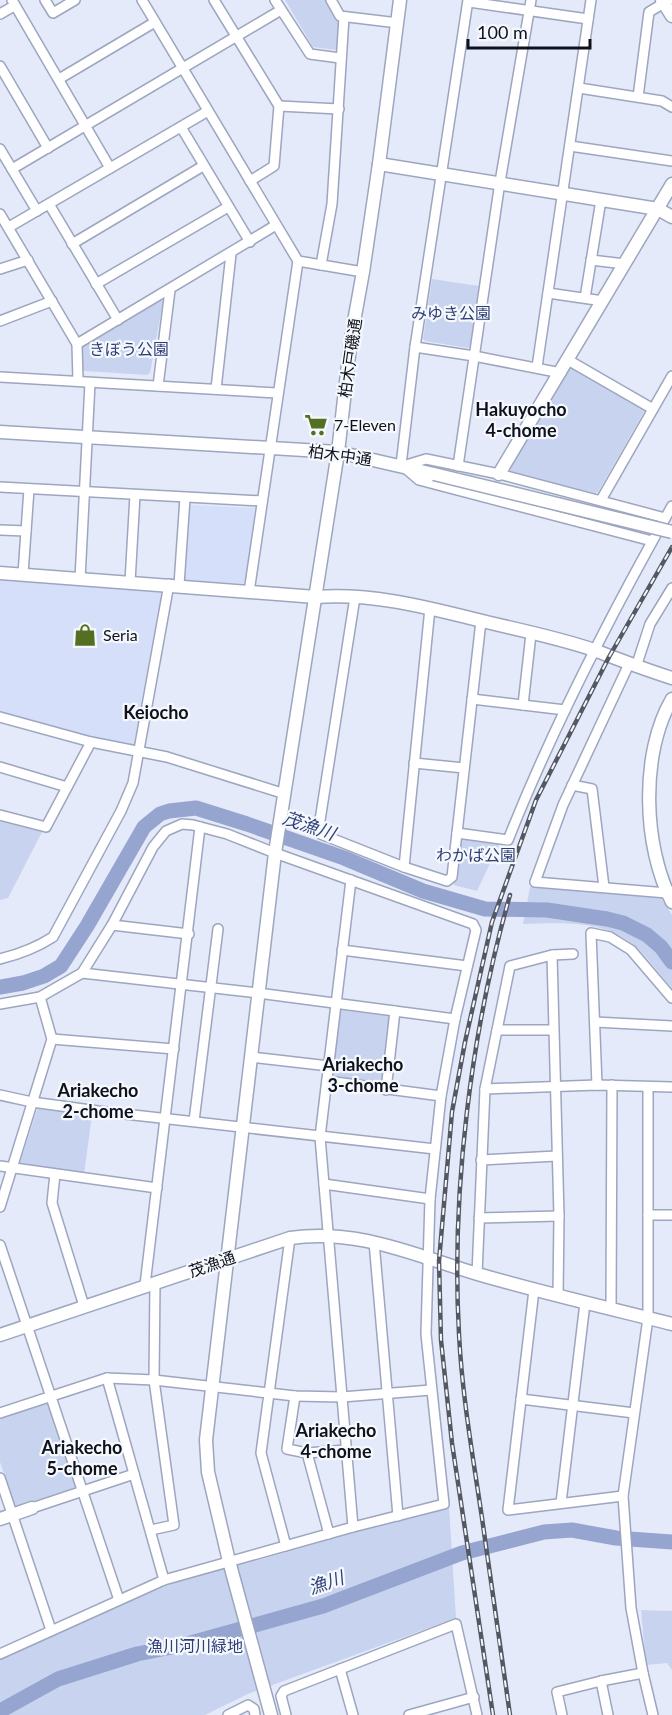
<svg xmlns="http://www.w3.org/2000/svg" width="672" height="1715" viewBox="0 0 672 1715" font-family="Lato,'Noto Sans JP',sans-serif">
	<rect width="100%" height="100%" fill="#e4eafa"/>
	<g fill="#d5dffa">
		<path d="M189,505L255,508L247,584L185,580Z"/>
		<path d="M0,575L162,589L133,749L0,711Z"/>
	</g>
	<g fill="#c8d3ef">
		<path d="M285,0H325L340,26L337,50L313,47Z"/>
		<path d="M432,279L479,286L471,346L468,348L425,341L423,339Z"/>
		<path d="M161,300L163,302L150,373L147,375L85,371L83,370V347Z"/>
		<path d="M569,366L645,410L598,492L595,493L510,472V470Z"/>
		<path d="M0,820L42,832L8,898L0,900Z"/>
		<path d="M461,835L500,842L477,891L454,885Z"/>
		<path d="M530,887L660,896L672,915V988C660,975 648,958 635,946C604,919 561,923 523,924Z"/>
		<path d="M340,1010L391,1016L382,1085L332,1078Z"/>
		<path d="M38,1107L92,1115L84,1174L25,1167L20,1163Z"/>
		<path d="M47,1401L76,1487L15,1507L0,1462V1418Z"/>
		<path d="M449,1505L456,1618L248,1694L205,1715H0V1659L65,1627L196,1574L245,1564Z"/>
		<path d="M641,1610L672,1611V1670L667,1663L646,1665Z"/>
	</g>
	<g fill="none" stroke-linecap="round" stroke-linejoin="round">
		<g stroke="#95a5cf" stroke-width="15">
			<path d="M0,987L23,983L44,976L61,966L87,926L144,827L160,814L169,811L196,808L247,824L344,858L423,891L485,909L547,910L607,919L623,923L647,935L661,947L672,962"/>
			<path d="M0,1711L58,1679L137,1654L187,1644L323,1606L462,1553L544,1532L572,1530L616,1538L672,1542"/>
		</g>
		<g stroke="#9da6bf" stroke-width="12">
			<g id="street">
				<path d="M12,0L110,168"/>
				<path d="M45,0L53,13L75,0"/>
				<path d="M142,0L298,261L363,272"/>
				<path d="M214,0L279,106L274,166L250,181"/>
				<path d="M275,0L310,54L340,58"/>
				<path d="M331,0L340,16L398,23"/>
				<path d="M469,2L588,19"/>
				<path d="M0,14L14,6"/>
				<path d="M0,66L48,148"/>
				<path d="M59,79L155,22"/>
				<path d="M579,88L662,101L672,107"/>
				<path d="M638,97L649,12L669,0"/>
				<path d="M279,106L339,109"/>
				<path d="M181,127L250,242"/>
				<path d="M570,146L672,161"/>
				<path d="M0,149L37,211"/>
				<path d="M12,169L281,10"/>
				<path d="M49,204L118,320"/>
				<path d="M0,214L77,344L276,225"/>
				<path d="M9,227L208,111"/>
				<path d="M72,244L203,166"/>
				<path d="M591,260L625,264"/>
				<path d="M321,265L332,204L344,17"/>
				<path d="M0,269L28,260"/>
				<path d="M96,284L228,207"/>
				<path d="M548,293L603,301"/>
				<path d="M585,298L601,200"/>
				<path d="M0,321L52,301"/>
				<path d="M77,344L78,381"/>
				<path d="M415,347L474,356L561,373"/>
				<path d="M568,360L653,409"/>
				<path d="M537,367L591,0"/>
				<path d="M0,377L277,393"/>
				<path d="M158,386L170,290"/>
				<path d="M216,389L231,254"/>
				<path d="M401,465L415,347L468,0"/>
				<path d="M403,466L426,459L499,474L665,518"/>
				<path d="M458,466L500,182L531,0"/>
				<path d="M405,468L419,480L652,541"/>
				<path d="M0,487L262,501"/>
				<path d="M601,500L672,376"/>
				<path d="M0,530L26,531"/>
				<path d="M23,574L29,489"/>
				<path d="M80,579L90,383"/>
				<path d="M130,582L135,495"/>
				<path d="M179,585L185,498"/>
				<path d="M249,592L298,261"/>
				<path d="M355,597L318,833L404,867L447,881L452,877L481,621"/>
				<path d="M629,664L563,805L535,882L667,893L672,891"/>
				<path d="M636,667L650,624L672,588"/>
				<path d="M472,699L565,710"/>
				<path d="M523,705L531,634"/>
				<path d="M0,717L91,742L167,757L285,794"/>
				<path d="M414,763L464,768"/>
				<path d="M0,767L67,787"/>
				<path d="M572,785L592,789L604,887"/>
				<path d="M0,815L46,827L91,742"/>
				<path d="M457,833L508,840C554,724 611,614 672,506"/>
				<path d="M404,867L430,608"/>
				<path d="M351,880L320,1137L353,1527"/>
				<path d="M112,925L189,934"/>
				<path d="M342,950L467,966"/>
				<path d="M552,955L573,954"/>
				<path d="M0,959C20,954 36,948 53,937L121,811L133,783L169,584"/>
				<path d="M82,973L258,993L455,1019"/>
				<path d="M0,1004L40,997L82,973L112,925L153,847L166,831L182,824L193,825L227,834L275,853L473,924L476,930L455,1019L441,1096L430,1199L426,1334L444,1504L353,1527L164,1580L0,1654"/>
				<path d="M595,1022L672,1026"/>
				<path d="M497,1030H553"/>
				<path d="M52,1039L174,1049"/>
				<path d="M251,1057L329,1066"/>
				<path d="M327,1081L441,1096"/>
				<path d="M597,1085L591,933L610,937L631,950L672,998"/>
				<path d="M648,1087V1318L623,1496L631,1608L643,1673L653,1715"/>
				<path d="M485,1089L597,1085L672,1087"/>
				<path d="M386,1090L395,1011"/>
				<path d="M0,1095L32,1102L98,1111L435,1149"/>
				<path d="M194,1121L218,929"/>
				<path d="M481,1160L557,1156"/>
				<path d="M0,1166L157,1188"/>
				<path d="M55,1174L52,1203L84,1306"/>
				<path d="M324,1184L430,1199"/>
				<path d="M0,1207L52,1039L40,997"/>
				<path d="M648,1215H672"/>
				<path d="M479,1218L559,1216"/>
				<path d="M374,1242L398,1516"/>
				<path d="M0,1245L119,1600"/>
				<path d="M477,1274L485,1089L510,966L552,955L559,1216L558,1296"/>
				<path d="M145,1285L200,827"/>
				<path d="M534,1290L508,1510L623,1496"/>
				<path d="M611,1309L612,1085"/>
				<path d="M107,1378L164,1580"/>
				<path d="M295,1396L287,1449L307,1453L346,1450"/>
				<path d="M521,1399L634,1413"/>
				<path d="M0,1413L107,1378L154,1380L295,1396L342,1397L431,1390"/>
				<path d="M307,1453L329,1534"/>
				<path d="M0,1478L51,1630"/>
				<path d="M561,1503L585,1303"/>
				<path d="M32,1508L134,1474"/>
				<path d="M151,1530L174,1525L154,1380L155,1282"/>
				<path d="M286,1546L261,1453L290,1238"/>
				<path d="M340,1669L353,1715"/>
				<path d="M228,1715L248,1705L254,1709L255,1715"/>
				<path d="M286,1715L281,1696L284,1691L456,1624L477,1715"/>
				<path d="M409,1715L474,1697"/>
				<path d="M562,1715L557,1692L601,1681"/>
				<path d="M608,1715L601,1681L643,1673"/>
			</g>
		</g>
		<g stroke="#9da6bf" stroke-width="15">
			<g id="secondary">
				<path d="M662,0L672,16"/>
				<path d="M379,164L658,209L672,217"/>
				<path d="M0,432L338,452L434,474"/>
				<path d="M499,474L672,184"/>
				<path d="M0,573L316,597C370,593 422,606 474,619C514,629 556,637 594,650C620,660 646,670 672,678"/>
				<path d="M672,699C640,753 643,847 672,902"/>
				<path d="M0,1335L290,1238C359,1228 416,1256 481,1275C544,1293 608,1308 672,1324"/>
				<path d="M0,1519L32,1508"/>
				<path d="M271,1715L229,1561L208,1472L206,1440L275,853L338,452L351,338L363,272L379,164L400,0"/>
			</g>
		</g>
		<use href="#street" stroke="#fff" stroke-width="9"/>
		<use href="#secondary" stroke="#fff" stroke-width="12"/>
		<g stroke="#545863" stroke-width="4.5">
			<g id="rail">
				<path d="M493,1715L452,1443L441,1340L439,1261L452,1112L465,1042L492,922L536,800L609,657L672,547"/>
				<path d="M510,1715C500,1649 491,1583 482,1518C473,1457 462,1395 459,1334C451,1192 471,1031 510,895"/>
			</g>
		</g>
		<use href="#rail" stroke="#f5f8fd" stroke-width="2" stroke-dasharray="7" stroke-linecap="butt"/>
		<g stroke="#9da6bf" stroke-width="15" stroke-linecap="butt">
			<path id="secondary-bridge" d="M434,474L672,532"/>
		</g>
		<use href="#secondary-bridge" stroke="#fff" stroke-width="12"/>
	</g>
	<defs>
		<g id="supermarket-bare" transform="scale(1.8)"><path d="M-6-5.5h2.5l.6 2H6L4.5 2H-2.5L-4.4-4H-6ZM-1.5 3.2a1.3 1.3 0 1 0 .1 0ZM3 3.2a1.3 1.3 0 1 0 .1 0Z" fill="#556f22" stroke="#f5f8fd" stroke-width="2.5" paint-order="stroke"/></g>
		<g id="shop-bare" transform="scale(1.8)"><path d="M-5-2.5h2.3a2.7 3.5 0 0 1 5.4 0H5L5.5 6h-11ZM-1.5-2.5h3a1.5 2.3 0 0 0-3 0Z" fill="#556f22" stroke="#f5f8fd" stroke-width="2.5" paint-order="stroke"/></g>
	</defs>
	<g fill-rule="evenodd">
		<use href="#supermarket-bare" x="316" y="425"/>
		<use href="#shop-bare" x="85" y="635"/>
	</g>
	<g text-anchor="middle" stroke-width="4.5" stroke-linejoin="round" paint-order="stroke">
		<g font-size="16" fill="#2d3e74" stroke="#f5f8fd">
			<text x="451" y="319">みゆき公園</text>
			<text x="129" y="355">きぼう公園</text>
			<text x="476" y="861">わかば公園</text>
			<text x="195" y="1652">漁川河川緑地</text>
		</g>
		<g font-size="16" fill="#0f121b" stroke="#f5f8fd">
			<text transform="translate(350 358) rotate(-82)" y="6">柏木戸磯通</text>
			<text transform="translate(340 455) rotate(8)" y="6">柏木中通</text>
			<text transform="translate(212 1264) rotate(-19)" y="6">茂漁通</text>
		</g>
		<g font-size="16" fill="#0f121b" stroke="#f5f8fd" text-anchor="start">
			<text x="334" y="431">7-Eleven</text>
			<text x="103" y="641">Seria</text>
		</g>
		<g font-size="18" font-weight="bold" fill="#0f121b" stroke="#f5f8fd">
			<text x="521" y="416">Hakuyocho<tspan x="521" dy="21">4-chome</tspan></text>
			<text x="156" y="719">Keiocho</text>
			<text x="363" y="1071">Ariakecho<tspan x="363" dy="21">3-chome</tspan></text>
			<text x="98" y="1097">Ariakecho<tspan x="98" dy="21">2-chome</tspan></text>
			<text x="336" y="1437">Ariakecho<tspan x="336" dy="21">4-chome</tspan></text>
			<text x="82" y="1454">Ariakecho<tspan x="82" dy="21">5-chome</tspan></text>
		</g>
		<g font-size="18" font-style="italic" fill="#33447b" stroke="#f5f8fd">
			<text transform="translate(309 826) rotate(19)" y="6">茂漁川</text>
			<text transform="translate(326 1583) rotate(-19)" y="6">漁川</text>
		</g>
	</g>
	<path d="M468 39v9h122v-9" fill="none" stroke="#0f121b" stroke-width="3"/>
	<text x="477" y="39" font-size="18" fill="#0f121b" stroke="#f5f8fd" stroke-width="4.5" paint-order="stroke">100 m</text>
</svg>
